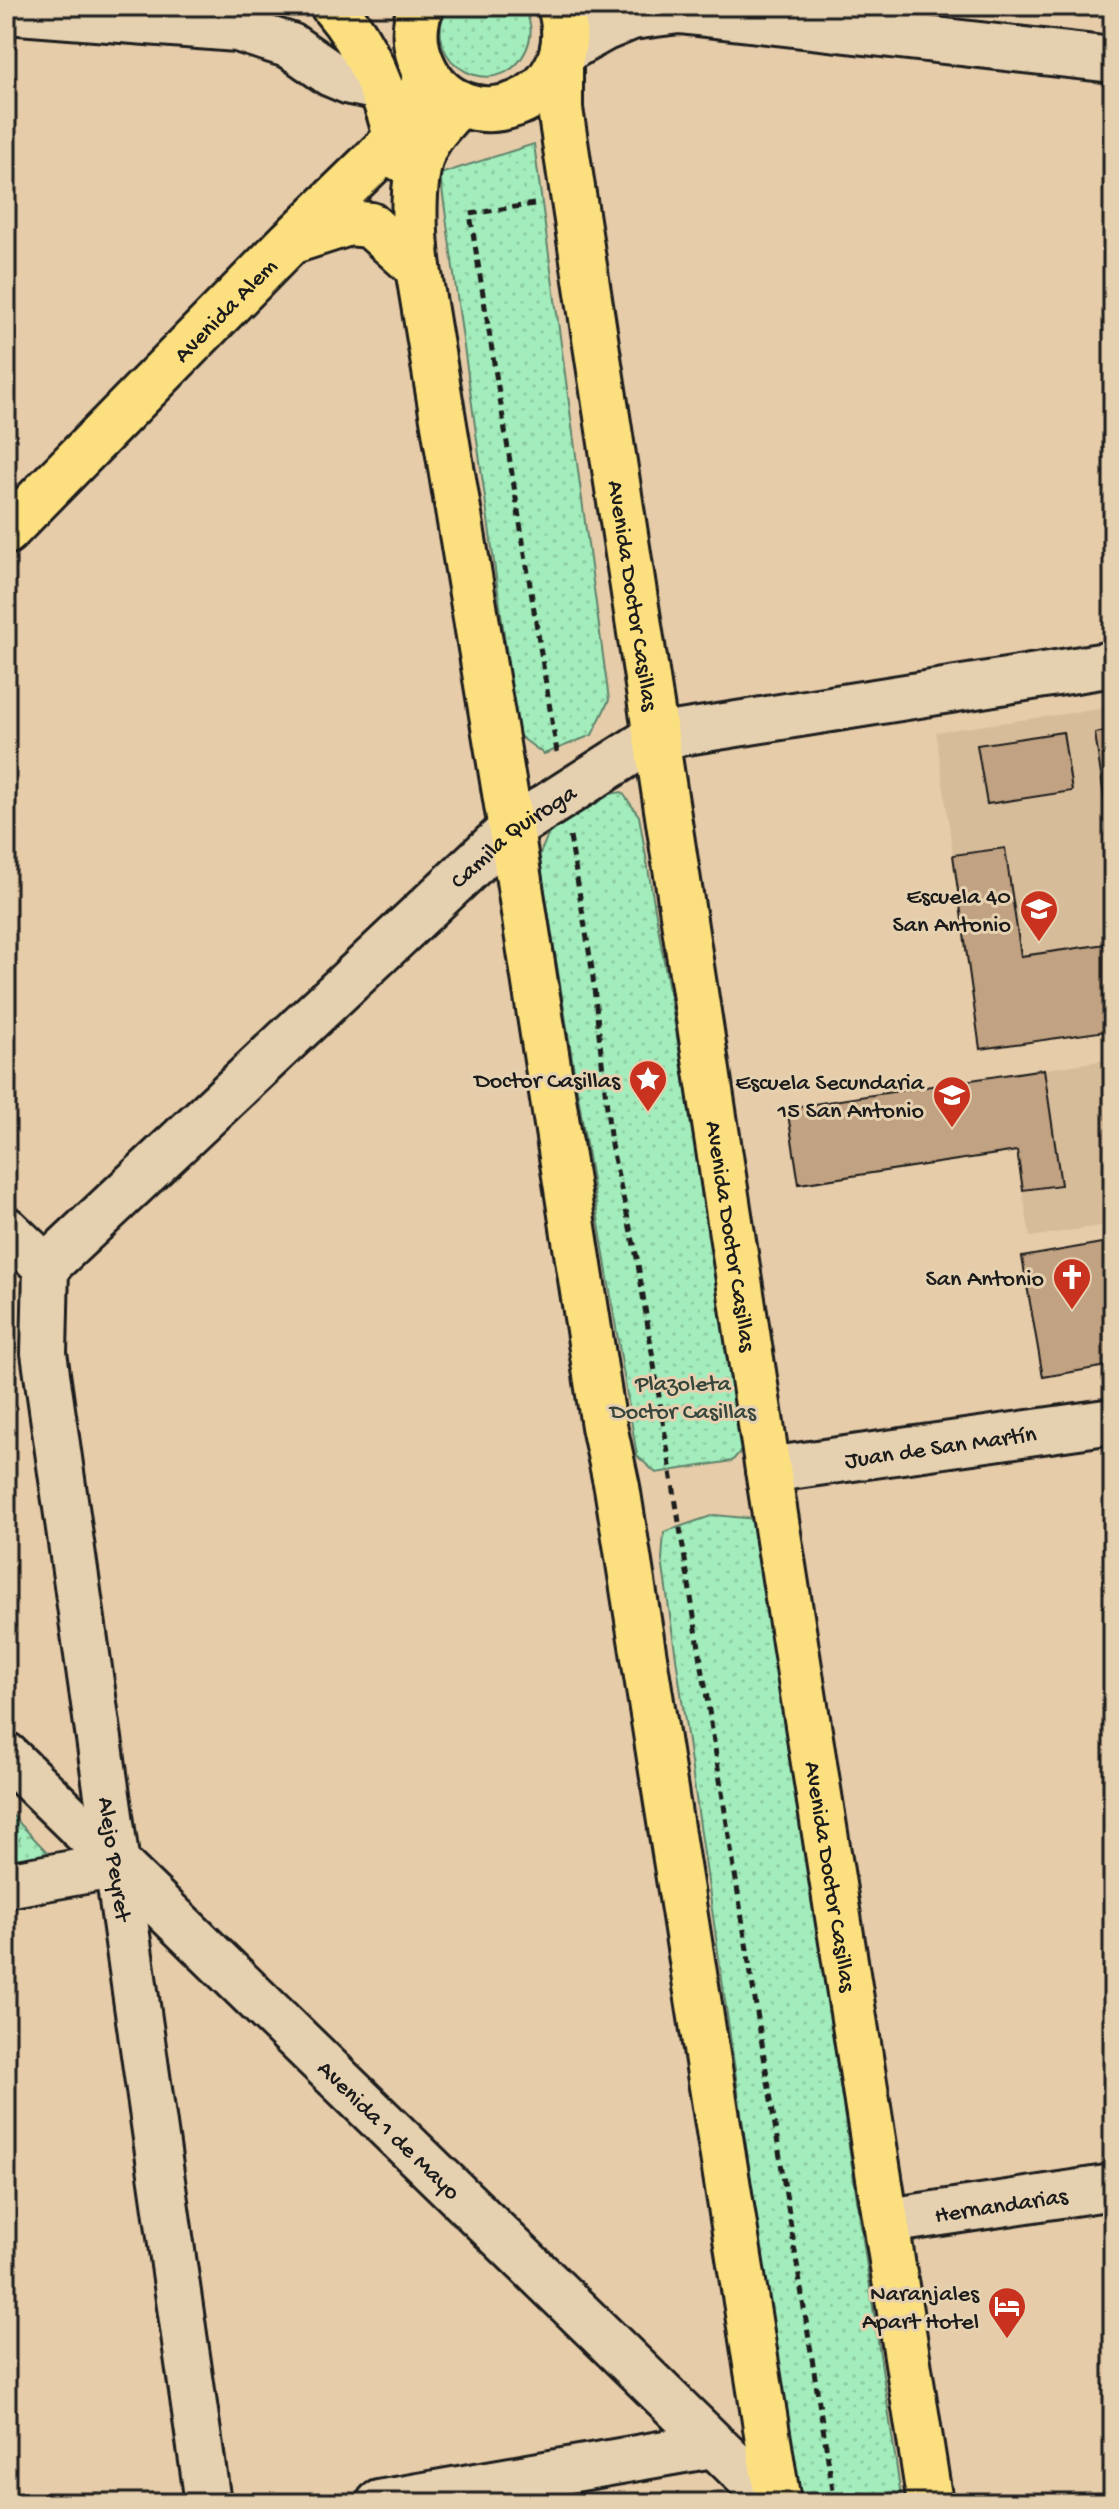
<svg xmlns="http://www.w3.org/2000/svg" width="1119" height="2509" viewBox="0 0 1119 2509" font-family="'Gochi Hand',sans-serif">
	<defs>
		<pattern id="park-dots" width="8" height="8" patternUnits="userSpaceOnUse" patternTransform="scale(2)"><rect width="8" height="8" fill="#a3edbc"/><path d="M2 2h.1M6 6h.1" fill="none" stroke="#8ccba1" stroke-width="1.8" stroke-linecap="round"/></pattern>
	</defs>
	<rect width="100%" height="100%" fill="#e6cca9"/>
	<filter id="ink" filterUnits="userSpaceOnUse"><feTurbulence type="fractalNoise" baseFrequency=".0125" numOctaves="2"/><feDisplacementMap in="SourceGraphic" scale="16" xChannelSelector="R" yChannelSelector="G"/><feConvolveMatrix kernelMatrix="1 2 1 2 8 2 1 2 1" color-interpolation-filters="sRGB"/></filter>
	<g filter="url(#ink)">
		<g fill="#d7bc9a">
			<path d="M1113,707V1030L980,1049L936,732Z"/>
			<path d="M1113,1059V1224L1030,1237L1016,1151L799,1184L787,1108Z"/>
		</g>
		<g fill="url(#park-dots)" stroke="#60846c" stroke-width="2">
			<path d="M448,6H522C531,19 533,34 527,48C501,108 415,64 448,6Z"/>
			<path d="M534,144L609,700L592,735L544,754L518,735L440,174Z"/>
			<path d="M622,792L639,816L747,1444L732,1461L656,1473L637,1456L539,856L551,828L590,797Z"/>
			<path d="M714,1515L756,1519L902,2503H800L752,2189L662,1560L664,1532Z"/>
			<path d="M6,1809L51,1856L6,1864Z"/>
		</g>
		<g fill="#c1a282" stroke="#1c1c1c" stroke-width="2">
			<path d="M1113,730V861L1095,733Z"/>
			<path d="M1063,732L1072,791L987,804L977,745Z"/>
			<path d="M1005,848L1021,956L1113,943V1030L980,1049L953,855Z"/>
			<path d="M1044,1069L1061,1185L1023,1190L1017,1151L799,1184L787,1108Z"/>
			<path d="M1113,1241V1365L1043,1377L1022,1257Z"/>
		</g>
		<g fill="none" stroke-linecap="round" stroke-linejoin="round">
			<g stroke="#1c1c1c" stroke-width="50">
				<g id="minor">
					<path d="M6,11L237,29L291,46L331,74L350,82L380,88"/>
					<path id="s1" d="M6,1229L46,1267L44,1353L208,2503"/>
					<path id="s2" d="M46,1267L511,829L655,737L1113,664"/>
					<path id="s3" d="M768,1470L1113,1421"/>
					<path d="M6,1885L118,1865"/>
					<path id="s4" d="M888,2221L1113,2187"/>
					<path d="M379,2503L712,2445"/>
				</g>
			</g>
			<g stroke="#1c1c1c" stroke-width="50">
				<path id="tertiary" d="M564,51L603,29L632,17L679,11L1113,60"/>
			</g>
			<g stroke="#1c1c1c" stroke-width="50">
				<g id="secondary">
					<path id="s5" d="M6,1755L774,2503"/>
				</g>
			</g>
			<g stroke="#1c1c1c" stroke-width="50">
				<g id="primary">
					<path d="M333,6C370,49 390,104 401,159"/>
					<path d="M421,6C413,26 414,47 423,66C459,147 589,106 560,6"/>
					<path id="s6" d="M560,63V109L768,1470L930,2503"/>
					<path d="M459,103C449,116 435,128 427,143C410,173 414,234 418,268L511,829L604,1426L617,1487L778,2503"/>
					<path d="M296,240L349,223L370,225L418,268"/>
					<path id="s7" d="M6,532L290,242L397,138L411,117L427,75"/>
				</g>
			</g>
			<g stroke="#1c1c1c" stroke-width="5" stroke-dasharray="8 6" stroke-linecap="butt">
				<path d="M534,204L470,214L557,752"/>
				<path d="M570,837L592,969L611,1145L637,1258L835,2503"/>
				<path d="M6,1835L20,1839"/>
			</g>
			<use href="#minor" stroke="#e5d0af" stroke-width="44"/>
			<use href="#tertiary" stroke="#e5d0af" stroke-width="44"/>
			<use href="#secondary" stroke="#e5d0af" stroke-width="44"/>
			<use href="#primary" stroke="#fce080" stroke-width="44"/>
		</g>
	</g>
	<defs>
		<g id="school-pin" transform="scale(2)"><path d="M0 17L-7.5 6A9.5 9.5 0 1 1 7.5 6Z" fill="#c8321e" stroke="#e5d0af"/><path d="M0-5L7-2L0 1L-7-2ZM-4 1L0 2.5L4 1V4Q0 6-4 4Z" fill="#fff"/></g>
		<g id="sight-pin" transform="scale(2)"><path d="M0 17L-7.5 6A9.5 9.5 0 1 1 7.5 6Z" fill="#c8321e" stroke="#e5d0af"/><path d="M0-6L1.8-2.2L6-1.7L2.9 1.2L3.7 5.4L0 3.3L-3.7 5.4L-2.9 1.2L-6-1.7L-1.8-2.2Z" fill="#fff"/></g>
		<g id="church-pin" transform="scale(2)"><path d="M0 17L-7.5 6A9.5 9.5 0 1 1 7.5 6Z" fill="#c8321e" stroke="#e5d0af"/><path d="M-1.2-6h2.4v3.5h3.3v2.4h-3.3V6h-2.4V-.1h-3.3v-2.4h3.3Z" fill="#fff"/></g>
		<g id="hotel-pin" transform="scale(2)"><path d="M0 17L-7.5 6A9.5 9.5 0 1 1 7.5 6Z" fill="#c8321e" stroke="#e5d0af"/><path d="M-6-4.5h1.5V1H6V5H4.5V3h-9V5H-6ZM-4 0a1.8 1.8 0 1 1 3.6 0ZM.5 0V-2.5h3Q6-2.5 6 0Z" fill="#fff"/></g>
	</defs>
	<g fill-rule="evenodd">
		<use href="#school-pin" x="1039" y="909"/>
		<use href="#sight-pin" x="648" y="1079"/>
		<use href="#school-pin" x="952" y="1095"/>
		<use href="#church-pin" x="1072" y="1277"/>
		<use href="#hotel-pin" x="1007" y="2306"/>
	</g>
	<g text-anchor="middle" stroke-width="6" stroke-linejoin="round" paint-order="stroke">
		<g font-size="24" fill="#1c1c1c" stroke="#e5d0af">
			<text dy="8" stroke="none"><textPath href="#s7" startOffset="312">Avenida Alem</textPath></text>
			<text dy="8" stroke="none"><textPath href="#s6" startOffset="538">Avenida Doctor Casillas</textPath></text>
			<text dy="8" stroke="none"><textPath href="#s2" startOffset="636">Camila Quiroga</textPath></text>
			<text dy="8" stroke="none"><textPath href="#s6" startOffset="1186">Avenida Doctor Casillas</textPath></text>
			<text dy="8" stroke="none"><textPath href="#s3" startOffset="174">Juan de San Martín</textPath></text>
			<text dy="8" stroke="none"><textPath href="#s1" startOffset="652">Alejo Peyret</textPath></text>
			<text dy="8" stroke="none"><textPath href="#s6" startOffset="1834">Avenida Doctor Casillas</textPath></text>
			<text dy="8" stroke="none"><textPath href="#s5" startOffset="536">Avenida 1 de Mayo</textPath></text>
			<text dy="8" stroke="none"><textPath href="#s4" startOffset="114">Hernandarias</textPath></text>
		</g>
		<g font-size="24" fill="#1c1c1c" stroke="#e5d0af" text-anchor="end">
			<text x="1011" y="903">Escuela 40<tspan x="1011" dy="28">San Antonio</tspan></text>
			<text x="620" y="1087">Doctor Casillas</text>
			<text x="924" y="1089">Escuela Secundaria<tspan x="924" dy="28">15 San Antonio</tspan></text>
			<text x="1044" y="1285">San Antonio</text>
			<text x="979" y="2300">Naranjales<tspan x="979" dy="28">Apart Hotel</tspan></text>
		</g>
		<g font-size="24" fill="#37463c" stroke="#e5d0af">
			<text x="683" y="1390">Plazoleta<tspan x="683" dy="28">Doctor Casillas</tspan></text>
		</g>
	</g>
	<rect width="1119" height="2509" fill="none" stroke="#e5d0af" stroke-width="32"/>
	<rect x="16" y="16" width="1087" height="2477" fill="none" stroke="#1c1c1c" stroke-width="3" filter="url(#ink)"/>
</svg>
